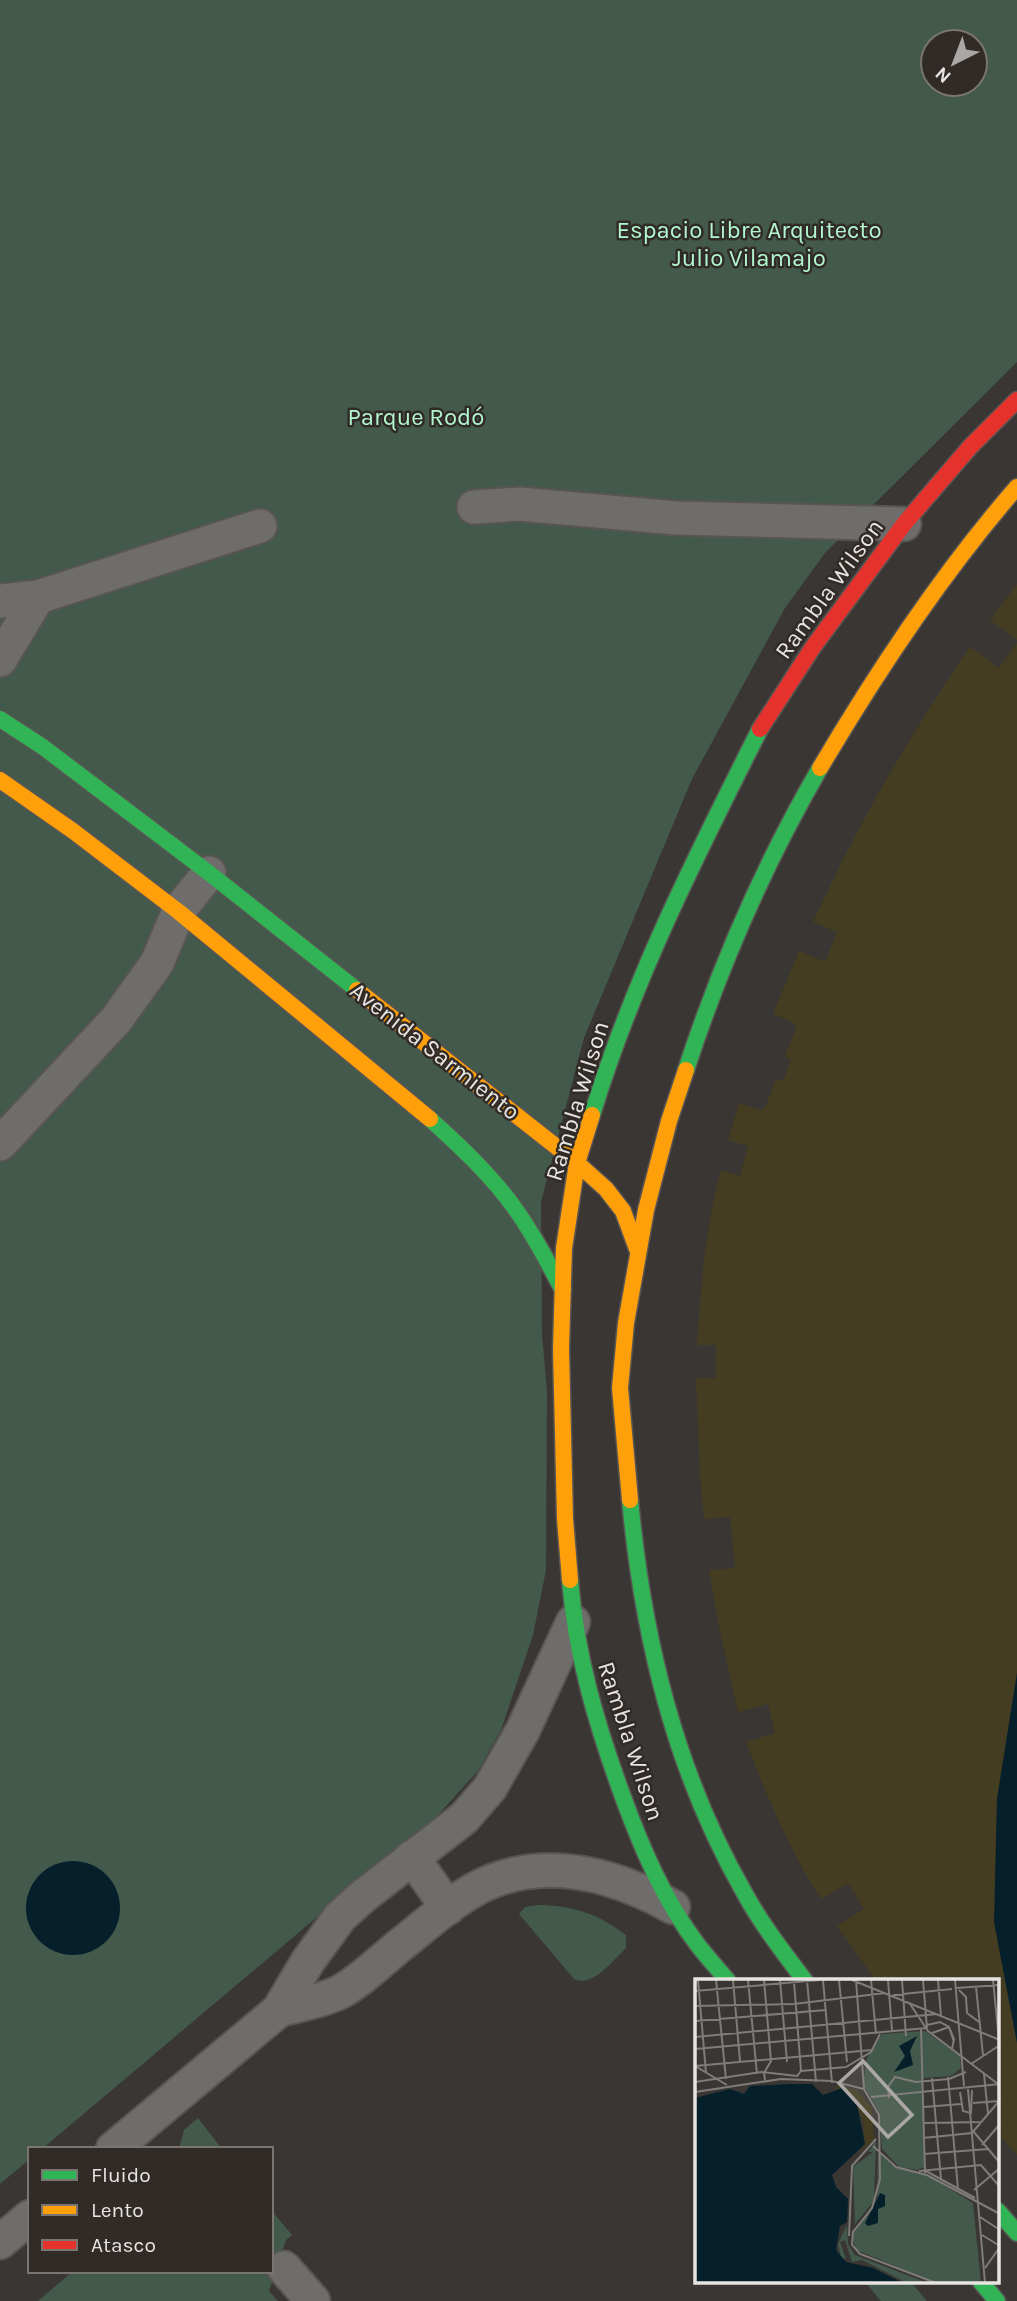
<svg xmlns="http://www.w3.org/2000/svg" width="1017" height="2301" viewBox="0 0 1017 2301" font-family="Karla,sans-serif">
	<rect width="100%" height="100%" fill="#393633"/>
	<g fill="#43594c" fill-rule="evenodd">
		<path d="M0,0H1017V362L825,553L785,608L692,779L584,1038L541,1202L542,1334L547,1392L546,1570L533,1635L501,1730L478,1771L438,1815L42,2149H30V2159L0,2184ZM933,42H975V84H933Z"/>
		<path d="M538,1905C572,1905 599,1914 626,1935V1948C613,1960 593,1988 574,1979L519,1914L525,1907Z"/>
		<path d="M198,2118L222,2149H179L184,2130Z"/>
		<path d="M271,2210L292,2235L286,2240L269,2291L278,2301H38L73,2271H271Z"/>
		<path d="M865,2282H911L927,2301H881Z"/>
	</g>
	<g fill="#453d21">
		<path d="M1017,584V640L990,620Z"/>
		<path d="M1017,643V1673L997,1799L1007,1987L1017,2043V2155L998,2134V1981H876L837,1926L864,1909L848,1883L821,1899C789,1850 767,1796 746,1742L775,1733L768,1704L738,1712L718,1622L709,1570L735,1568L730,1517L704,1519L700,1476L696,1378H716V1345H697C701,1285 705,1228 721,1170L740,1176L748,1146L728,1140L739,1103L760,1110L765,1108L776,1079L783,1081L791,1060L785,1056L796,1028L793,1022L773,1014L799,951L825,962L837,932L813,922C858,824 909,736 970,647L999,668Z"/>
	</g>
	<g fill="#05202b">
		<path d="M1017,1673V2043L994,1922L997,1799Z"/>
		<circle cx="73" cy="1908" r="47"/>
	</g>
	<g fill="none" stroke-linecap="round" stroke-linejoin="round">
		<g stroke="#585553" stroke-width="37">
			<g id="street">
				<path d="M474,507L519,504L676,518L904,524"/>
				<path d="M0,601L38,597L260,526"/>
				<path d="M0,660L38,597"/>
				<path d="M0,1144L116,1020L157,963L179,910L209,873"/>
				<path d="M412,1857L448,1908"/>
				<path d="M279,2010C298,2005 322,2001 340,1992C358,1983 382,1960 399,1946C426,1925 458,1895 490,1882C551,1857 617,1876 673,1907"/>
				<path d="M113,2149L279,2010L308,1961L340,1917L362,1897L464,1818L490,1788L523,1730L573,1622"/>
				<path d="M0,2242L30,2217"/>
				<path d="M284,2268L313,2301"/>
			</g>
		</g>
		<g stroke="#585553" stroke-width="19">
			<g id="fast">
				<path d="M0,719L43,747L209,873L357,990"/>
				<path d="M686,1070C720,966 765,863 820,768"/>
				<path d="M592,1115C633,980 697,854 760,729"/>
				<path d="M430,1119C461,1147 492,1176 516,1210C534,1235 548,1263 563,1290"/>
				<path d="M630,1500C643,1638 675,1772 745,1894C762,1925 784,1953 805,1981"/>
				<path d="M570,1580C576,1656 597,1726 623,1797C642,1849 664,1900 697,1944C707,1957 718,1969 728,1981"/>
				<path d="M998,2211L1017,2233"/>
				<path d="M981,2282L997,2301"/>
			</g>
		</g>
		<g stroke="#585553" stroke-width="19">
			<g id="slow">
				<path d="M820,768C878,670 942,573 1017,487"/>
				<path d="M0,780L73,831L179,912L430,1119"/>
				<path d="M357,990L577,1163L606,1189L623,1211L637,1249"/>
				<path d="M630,1500L620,1388L626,1323L646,1210L669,1121L686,1070"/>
				<path d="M570,1580L565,1519L561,1349L564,1248L577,1163L592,1115"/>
			</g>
		</g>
		<g stroke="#585553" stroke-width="19">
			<path id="jam" d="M760,729L813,647L904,524L970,447L1017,400"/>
		</g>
		<use href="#street" stroke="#6f6d6b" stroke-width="33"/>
		<use href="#fast" stroke="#30b455" stroke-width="16"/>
		<use href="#slow" stroke="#ff9f0a" stroke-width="16"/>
		<use href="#jam" stroke="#e5322d" stroke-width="16"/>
	</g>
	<g text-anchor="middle" stroke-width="5" stroke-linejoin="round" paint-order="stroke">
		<g font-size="24" fill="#b1f6cf" stroke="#312b27">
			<text x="749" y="238">Espacio Libre Arquitecto<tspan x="749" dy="28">Julio Vilamajo</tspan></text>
			<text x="416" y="425">Parque Rodó</text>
		</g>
		<g font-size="24" fill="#e8e4e1" stroke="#312b27">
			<text transform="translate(829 589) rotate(-54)" y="8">Rambla Wilson</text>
			<text transform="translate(435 1051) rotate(38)" y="8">Avenida Sarmiento</text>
			<text transform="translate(577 1101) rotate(-73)" y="8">Rambla Wilson</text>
			<text transform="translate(631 1741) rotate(72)" y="8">Rambla Wilson</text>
		</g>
	</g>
	<g transform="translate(695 1979)">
		<rect width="304" height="304" fill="#393633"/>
		<path d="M230,52L265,77L266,89L256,97L228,99L229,188L222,191L204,188L187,170L184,133L168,105L172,79L187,55ZM181,162L179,222L160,245L158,188L178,173H173ZM183,172L196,186L232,196L278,224L286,304H242L161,271L157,257L182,219ZM152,246L153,265L160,276L233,304H212L167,281L157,283L150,261L145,263L151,280L146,279L143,265Z" fill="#43594c"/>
		<path d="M142,107L161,111L177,129L179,160L163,176L170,165L168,140L153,112L139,111Z" fill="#453d21"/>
		<path d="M222,57L215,72L218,86L199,93L210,77L204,67ZM94,105H117L128,116L147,109L162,126L170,165L137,196L141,208L153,220L152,243L145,247L141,271L151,283L178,289L208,304H0V119L35,110L49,115L55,107ZM185,214L190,216V227L183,230V244L173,247L170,244Z" fill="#05202b"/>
		<path fill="none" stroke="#7f7c79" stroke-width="2" d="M3,1L11,94M21,1L31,100M38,1L45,82M53,1L62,95M69,1L76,82L69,94L70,101M85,1L92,83M112,1L121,103M128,1L137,104M144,1L152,83M157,1L305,61M161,1L169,110M176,1L181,55M193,1L197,51M207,1L211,57M228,1L232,49M243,1L246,37M260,1L269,107M298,1L304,61M99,3L106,92M281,8L288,76M261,9L305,6M264,11L271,18L272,34L284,43M0,12L125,1M198,16L257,10M215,25L233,52L303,105M0,27L99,25L190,14M0,42L131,31M232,46L245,43L254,48L259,60L257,70M226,50L230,194M237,54L254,48L259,63M0,58L242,35M0,70L232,49M276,85L305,66M0,87L177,71M0,87L32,106M289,95L293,135M253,98L263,210M237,99L246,200M0,103L66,93L102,97L106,92L151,88L176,73L185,55M273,110L290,304M0,113L86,100L137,102L169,110L184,136L185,200L177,229L158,253L157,266L165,275L241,304M265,113L268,132L276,134L277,111M176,118L305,105M194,119L193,108L200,98L221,103L254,100L271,93M278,124L304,122M229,128L266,125M229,144L287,143M278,152L305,184M228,159L277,154L305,121M287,166L305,145M178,167L201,188L232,196L305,235M229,175L293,170M224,192L286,186L305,208M231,192L280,219M279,211L305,189M285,238L305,251M287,256L305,267M154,257L157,187L181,160M290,289L305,268"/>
		<path fill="#aba7a4" fill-opacity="0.15" stroke="#aba7a4" stroke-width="3.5" d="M168,82L217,136L193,158L144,104Z"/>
		<rect width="304" height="304" fill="none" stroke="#e8e4e1" stroke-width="3.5"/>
	</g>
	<rect x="28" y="2147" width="245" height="126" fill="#312b27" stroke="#7a7571" stroke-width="2"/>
	<rect x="42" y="2170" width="35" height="10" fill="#30b455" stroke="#7a7571" stroke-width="2"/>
	<text x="91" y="2182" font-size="21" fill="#e8e4e1">Fluido</text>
	<rect x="42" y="2205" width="35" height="10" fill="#ff9f0a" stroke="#7a7571" stroke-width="2"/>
	<text x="91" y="2217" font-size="21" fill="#e8e4e1">Lento</text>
	<rect x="42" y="2240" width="35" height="10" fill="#e5322d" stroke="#7a7571" stroke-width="2"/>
	<text x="91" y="2252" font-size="21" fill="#e8e4e1">Atasco</text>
	<g transform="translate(954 63) rotate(222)"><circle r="33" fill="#312b27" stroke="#7a7571" stroke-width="2"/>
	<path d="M0-5L12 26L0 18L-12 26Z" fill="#aba7a4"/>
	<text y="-10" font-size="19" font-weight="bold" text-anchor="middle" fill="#e8e4e1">N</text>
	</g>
</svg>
